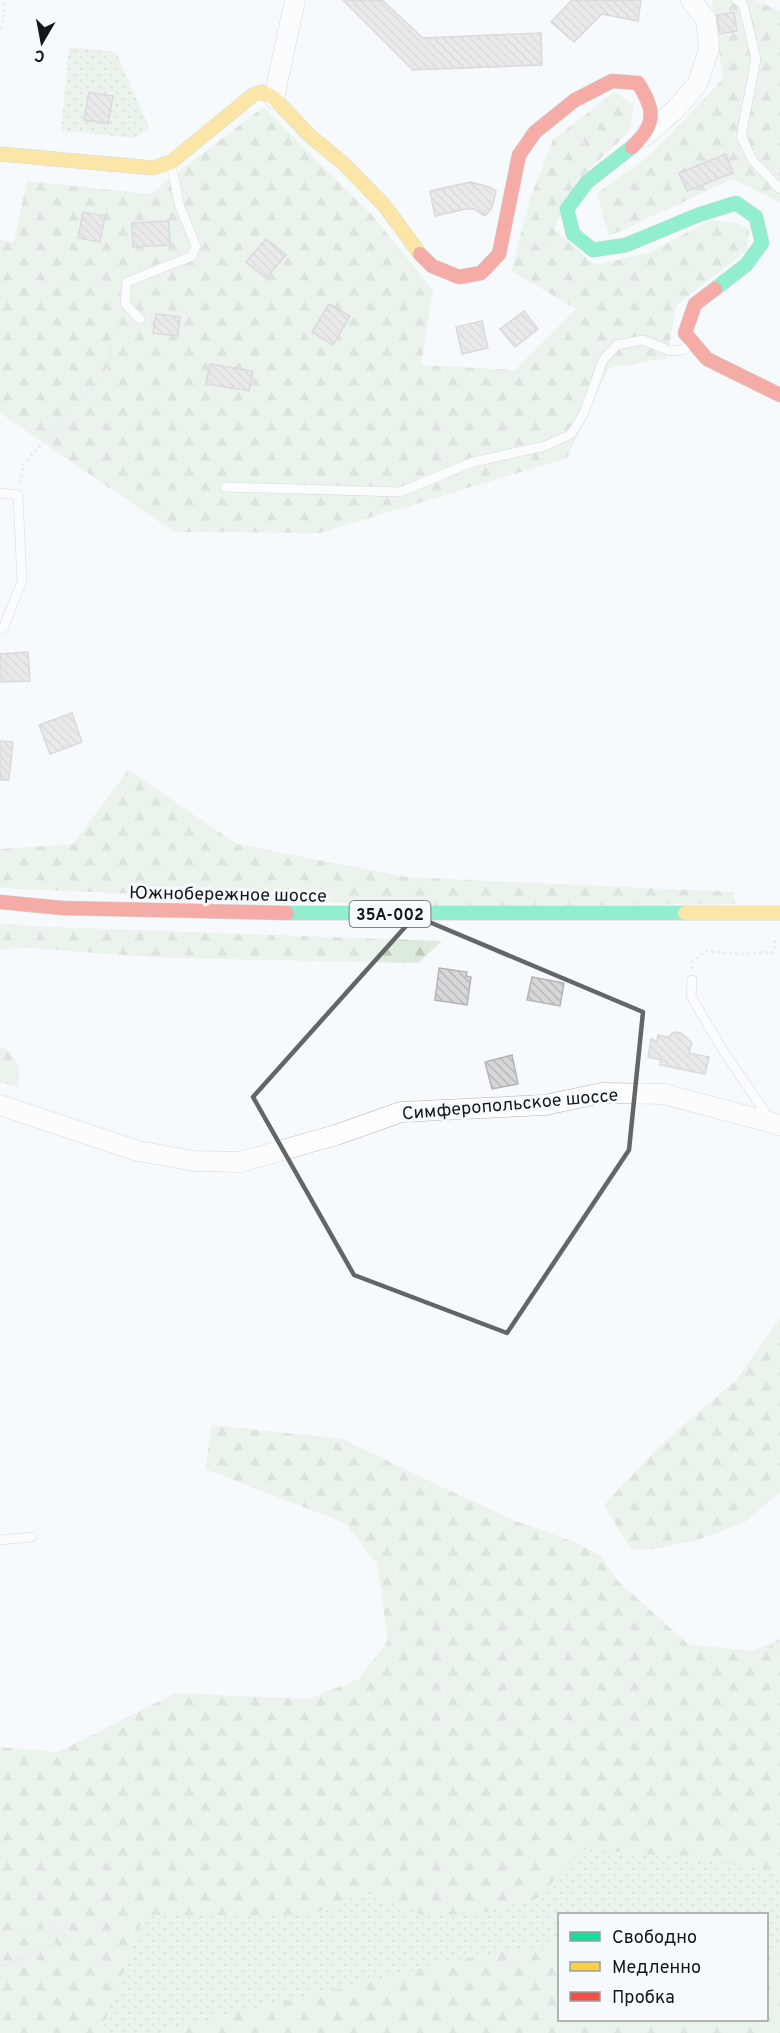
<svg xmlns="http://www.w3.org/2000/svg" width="780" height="2033" viewBox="0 0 780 2033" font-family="Overpass,sans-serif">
	<defs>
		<pattern id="grass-dots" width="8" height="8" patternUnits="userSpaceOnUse" patternTransform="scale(1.5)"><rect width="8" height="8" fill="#dcebdc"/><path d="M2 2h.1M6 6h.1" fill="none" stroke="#bcc9bc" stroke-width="1.8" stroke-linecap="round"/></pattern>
		<pattern id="forest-firs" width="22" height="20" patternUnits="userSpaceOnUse" patternTransform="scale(1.5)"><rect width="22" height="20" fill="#dcebdc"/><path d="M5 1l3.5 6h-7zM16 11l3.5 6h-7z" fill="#bcc9bc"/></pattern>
		<pattern id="building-back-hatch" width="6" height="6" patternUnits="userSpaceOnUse" patternTransform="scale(1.5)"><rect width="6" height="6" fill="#d7d6d8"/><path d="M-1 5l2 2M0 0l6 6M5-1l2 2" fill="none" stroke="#b8b7b9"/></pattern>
	</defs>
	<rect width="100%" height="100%" fill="#f7fafc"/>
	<g fill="url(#grass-dots)" fill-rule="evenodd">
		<path d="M69,47L116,52L149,127L135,138L61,131Z"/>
		<path d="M780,1639V2033H0V1850L265,1865ZM560,1914H766V2020H560Z"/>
	</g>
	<g fill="url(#forest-firs)">
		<path d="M712,0H755L780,11V203L733,179L609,236L597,193L648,157L723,79Z"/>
		<path d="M614,92L634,105L630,131L578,180L554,229L595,265L648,253L711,220L737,223L749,229L747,250L676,306L667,358L609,368L567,458L320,533L174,532L0,413V240L14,242L27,181L150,194L263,107L372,215L433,290L421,365L515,370L576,309L511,271L530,199L553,140Z"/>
		<path d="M128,770L237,844L406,877L734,892L735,904L414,906L0,888V849L73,844Z"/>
		<path d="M0,923L27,926L442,941L418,963L165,958L29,948L0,949Z"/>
		<path d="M0,1047L9,1051L20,1068L18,1087L0,1082Z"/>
		<path d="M780,1318V1492L745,1522L700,1539L655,1549H631L604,1505L660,1445L735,1381Z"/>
		<path d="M212,1425L343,1439L444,1488L516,1521L577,1543L600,1555L617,1580L689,1645L780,1653V1871L668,1856L581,1849L538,1898L479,1914L422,1915L365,1891L311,1915H144L101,2033H0V1747L58,1752L176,1693L308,1699L359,1679L388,1640L377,1564L345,1523L205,1469Z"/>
		<path d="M559,1945L560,2020H766L767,1951L780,1953V2033H156L461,1959Z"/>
	</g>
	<g fill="url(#building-back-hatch)" stroke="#b4b3b5" stroke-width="1.5">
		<path d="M343,0H382L423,38L541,33L542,65L413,70Z"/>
		<path d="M572,0H641L638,21L602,14L574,42L551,22Z"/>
		<path d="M734,12L737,31L720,34L717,15Z"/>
		<path d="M89,92L113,96L108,124L84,120Z"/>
		<path d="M726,154L733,173L687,191L679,173Z"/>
		<path d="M470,182L489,187L496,191L492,208L485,216L474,209H466L435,216L430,191Z"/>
		<path d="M83,212L105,216L100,242L78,238Z"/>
		<path d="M169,221L170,245L133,247L132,223Z"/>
		<path d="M266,239L286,255L266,278L246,262Z"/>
		<path d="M329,304L350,316L333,345L312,332Z"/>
		<path d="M524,311L538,329L515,347L500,329Z"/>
		<path d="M156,314L180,317L178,336L153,333Z"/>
		<path d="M482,321L488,348L462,354L456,327Z"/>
		<path d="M210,364L253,371L249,391L206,384Z"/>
		<path d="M28,652L30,681L0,682V654Z"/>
		<path d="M72,713L82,742L50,754L39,725Z"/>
		<path d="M0,741L13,742L9,780H0Z"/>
		<path d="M439,968L467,972L466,976L471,977L467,1005L435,1000Z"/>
		<path d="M532,977L564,983L560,1006L527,1000Z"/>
		<path d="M674,1032L681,1033L692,1043L689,1053L709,1057L705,1074L660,1065L661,1060L648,1057L651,1039L657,1041L658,1035L668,1037Z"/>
		<path d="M512,1055L518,1084L492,1089L485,1062Z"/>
	</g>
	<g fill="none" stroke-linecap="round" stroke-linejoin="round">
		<g stroke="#aeb1b4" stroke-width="10">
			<g id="lane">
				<path d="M737,0L743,4L756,59L741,136L753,161L780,189"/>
				<path d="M140,319L125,304L127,282L192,256L196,246L180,207L171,164"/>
				<path d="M225,487L400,492L473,462L545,446L571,434L584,413L603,360L617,345L643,340L670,351L684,350L691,342"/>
				<path d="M0,493L18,495L22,581L4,626L0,630"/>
				<path d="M692,980L691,996L722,1049L768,1117"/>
				<path d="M0,1540L31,1537"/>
			</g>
		</g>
		<g stroke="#aeb1b4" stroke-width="21">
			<g id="street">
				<path d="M274,98L295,0"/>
				<path d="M645,136L676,109L698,83L709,49L706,19L691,0"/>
				<path d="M0,1105L138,1151L194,1161L240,1162L336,1135L401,1112L545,1105L602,1093L664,1094L780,1125"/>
			</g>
		</g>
		<g stroke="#aeb1b4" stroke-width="15">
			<g id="fast">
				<path d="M632,147L587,182L567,209L573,234L593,250L626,245L698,215L736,203L756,217L762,243L746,265L715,289"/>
				<path d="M287,913H685"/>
			</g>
		</g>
		<g stroke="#aeb1b4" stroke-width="15">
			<g id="slow">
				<path d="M0,154L153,168L171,162L253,95L262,92L274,98L309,135L344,164L384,205L420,254"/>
				<path d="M685,913H780"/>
			</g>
		</g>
		<g stroke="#aeb1b4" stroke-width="15">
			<g id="jam">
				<path d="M420,254L432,266L459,277L481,273L499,254L519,155L535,132L575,100L612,81L638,83C655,110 657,124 632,147"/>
				<path d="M715,289L695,304L685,333L707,359L780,395"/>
				<path d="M0,902L62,908L287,913"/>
			</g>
		</g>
		<g stroke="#dcdddd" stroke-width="3" stroke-dasharray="3 3" stroke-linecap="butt">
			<path d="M0,29L3,21L4,0"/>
			<path d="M571,128L592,153"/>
			<path d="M523,248L554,239"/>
			<path d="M20,483L23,465L109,367L111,342L121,317"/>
			<path d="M692,969V962L706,951L741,954L774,952L775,938"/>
			<path d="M0,1931L55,1928L68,1938L0,1967"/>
		</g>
		<use href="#lane" stroke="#fefeff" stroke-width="9"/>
		<use href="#street" stroke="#fefeff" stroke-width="20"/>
		<use href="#fast" stroke="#16e098" stroke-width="14"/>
		<use href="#slow" stroke="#ffcf43" stroke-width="14"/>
		<use href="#jam" stroke="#f24e42" stroke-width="14"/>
	</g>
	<path d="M0 0H780V2033H0ZM415,916L643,1012L629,1150L507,1333L354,1275L253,1097Z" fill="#f7fafc" fill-opacity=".55" fill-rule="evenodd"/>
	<path fill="none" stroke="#636669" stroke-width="4.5" stroke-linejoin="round" d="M415,916L643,1012L629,1150L507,1333L354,1275L253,1097Z"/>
	<g text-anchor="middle" stroke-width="6" stroke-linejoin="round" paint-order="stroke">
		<rect fill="#f6fafd" stroke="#575b5e" stroke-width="1.5" x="349.5" y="901" width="81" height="26" rx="4.5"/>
		<g font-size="16" font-weight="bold" fill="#13171a">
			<text x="390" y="920">35А-002</text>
		</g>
		<g font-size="18" fill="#13171a" stroke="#f6fafd">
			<text transform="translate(228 894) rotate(1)" y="6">Южнобережное шоссе</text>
			<text transform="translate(510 1104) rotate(-5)" y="6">Симферопольское шоссе</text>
		</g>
	</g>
	<rect x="558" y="1913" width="210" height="108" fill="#f6fafd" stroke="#9b9fa2" stroke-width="1.5"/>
	<rect x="570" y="1932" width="30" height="9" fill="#16e098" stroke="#9b9fa2" stroke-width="1.5"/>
	<text x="612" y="1943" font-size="18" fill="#13171a">Свободно</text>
	<rect x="570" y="1962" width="30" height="9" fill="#ffcf43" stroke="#9b9fa2" stroke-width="1.5"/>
	<text x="612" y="1973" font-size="18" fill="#13171a">Медленно</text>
	<rect x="570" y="1992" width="30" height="9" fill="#f24e42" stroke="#9b9fa2" stroke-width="1.5"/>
	<text x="612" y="2003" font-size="18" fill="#13171a">Пробка</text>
	<g transform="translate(42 42) rotate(190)" stroke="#f6fafd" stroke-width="4.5" paint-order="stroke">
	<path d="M0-4.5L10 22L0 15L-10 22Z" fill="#13171a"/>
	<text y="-9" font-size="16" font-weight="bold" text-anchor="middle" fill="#13171a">С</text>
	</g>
</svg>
